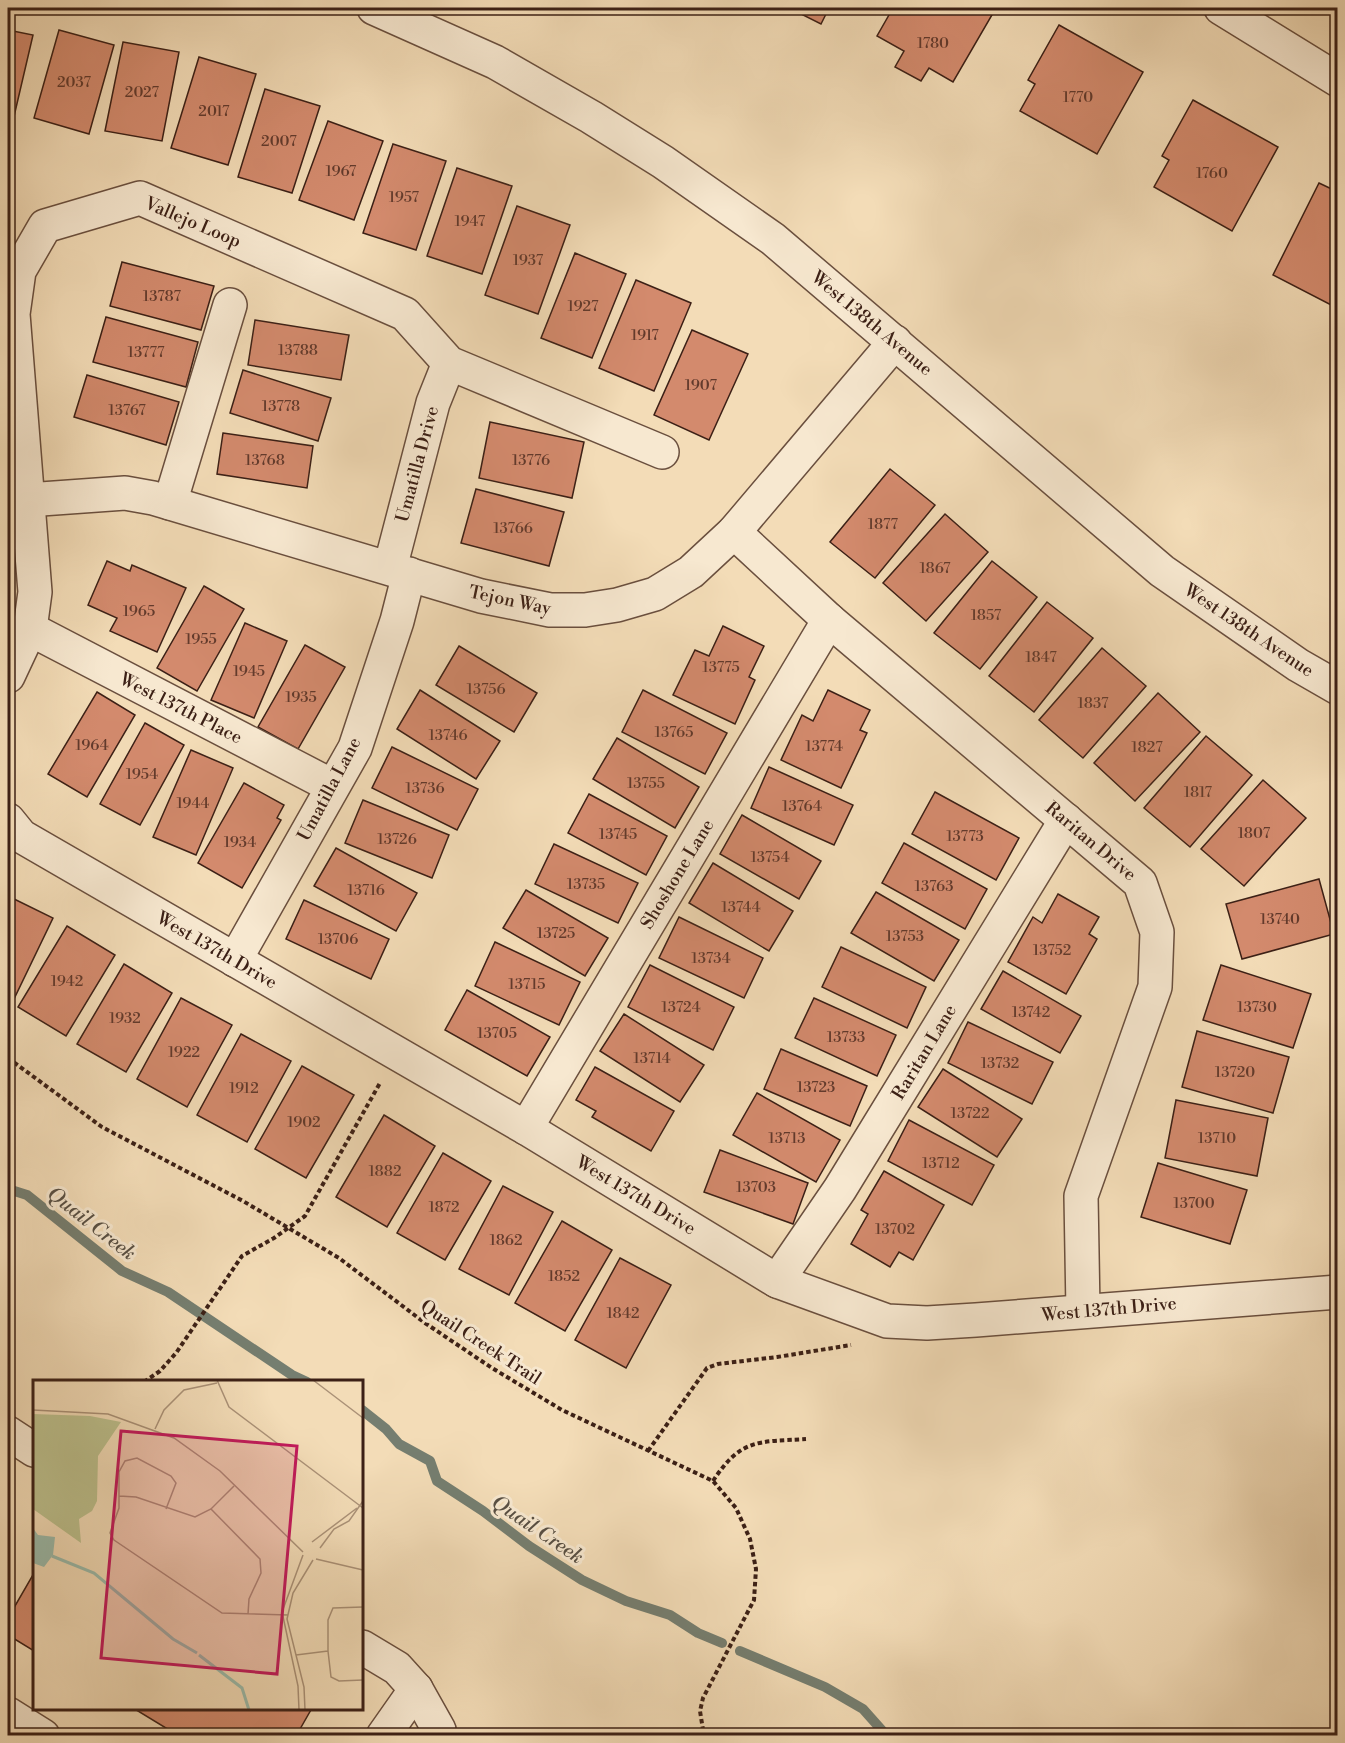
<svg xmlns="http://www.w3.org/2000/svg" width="1345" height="1743" viewBox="0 0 1345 1743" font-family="'Libre Bodoni',serif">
	<rect width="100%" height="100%" fill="#f3dcb7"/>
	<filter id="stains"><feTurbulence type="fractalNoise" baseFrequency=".00333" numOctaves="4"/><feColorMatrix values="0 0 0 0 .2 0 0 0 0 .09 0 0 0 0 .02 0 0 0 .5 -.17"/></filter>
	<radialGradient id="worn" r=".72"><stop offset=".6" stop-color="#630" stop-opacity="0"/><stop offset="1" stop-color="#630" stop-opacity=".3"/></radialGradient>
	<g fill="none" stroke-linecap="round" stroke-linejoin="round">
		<g stroke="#757e70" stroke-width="10">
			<path d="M8,1189L27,1195L122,1271L168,1292L292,1375L307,1382"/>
			<path d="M362,1410L386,1429L399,1444L430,1461L437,1481L483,1511L529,1546L582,1580L626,1601L670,1615L698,1633L722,1643"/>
			<path d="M740,1651L825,1687L863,1709L887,1736"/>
		</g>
	</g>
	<g fill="#d38a6d" stroke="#3c2016" stroke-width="1.5">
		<path d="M802,8H829L821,24L799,13Z"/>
		<path d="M893,8H996L953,82L929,68L921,81L895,67L904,51L877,36Z"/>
		<path d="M1059,25L1143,72L1097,154L1020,111L1035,84L1028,80Z"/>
		<path d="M8,30L33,35L12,125L8,124Z"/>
		<path d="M59,30L114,45L89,134L34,118Z"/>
		<path d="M123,42L179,52L162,141L105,131Z"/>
		<path d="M199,57L256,74L228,165L171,148Z"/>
		<path d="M265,89L320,106L292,193L238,177Z"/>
		<path d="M1193,100L1278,147L1232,231L1154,187L1169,160L1162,156Z"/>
		<path d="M328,121L383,141L354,220L299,200Z"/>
		<path d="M393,144L446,161L416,250L363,233Z"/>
		<path d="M457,168L512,186L482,274L427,256Z"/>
		<path d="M1319,183L1338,192L1337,308L1273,275Z"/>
		<path d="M517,206L570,225L538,314L485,295Z"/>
		<path d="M575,253L626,274L592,358L541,338Z"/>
		<path d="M122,262L214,286L201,330L110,306Z"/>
		<path d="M636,280L691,303L654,391L599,368Z"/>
		<path d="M106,317L198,342L186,387L93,362Z"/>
		<path d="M255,320L349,335L341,380L248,365Z"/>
		<path d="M692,330L748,354L709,440L654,415Z"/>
		<path d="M243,370L331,398L318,441L230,413Z"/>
		<path d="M87,375L179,402L166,445L74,417Z"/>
		<path d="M490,422L584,442L572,498L479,478Z"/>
		<path d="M223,433L313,446L307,488L217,474Z"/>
		<path d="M890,469L935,505L875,578L830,542Z"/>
		<path d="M476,489L564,512L549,566L461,543Z"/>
		<path d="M945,514L988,552L926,621L883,583Z"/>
		<path d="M107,561L130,571L132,565L186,588L157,652L110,631L117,618L88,605Z"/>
		<path d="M992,561L1037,597L980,669L934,633Z"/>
		<path d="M204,586L244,609L197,691L157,668Z"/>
		<path d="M1047,602L1093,638L1034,712L989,676Z"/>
		<path d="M245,623L287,641L254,718L211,700Z"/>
		<path d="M723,626L764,646L749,677L755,680L735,724L673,695L695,650L709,656Z"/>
		<path d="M305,645L345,667L298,749L258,727Z"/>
		<path d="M459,646L537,693L514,732L436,685Z"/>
		<path d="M1102,648L1146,686L1083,758L1039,720Z"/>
		<path d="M420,690L500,741L476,779L397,729Z"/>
		<path d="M643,690L727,733L705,774L622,732Z"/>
		<path d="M828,690L870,710L860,730L867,733L841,788L781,760L802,715L813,721Z"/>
		<path d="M97,692L135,715L87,797L48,774Z"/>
		<path d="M1158,693L1200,732L1135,801L1094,763Z"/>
		<path d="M145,723L184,745L140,825L100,804Z"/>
		<path d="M1206,736L1252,775L1190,847L1144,808Z"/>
		<path d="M617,738L699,787L675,828L593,779Z"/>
		<path d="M392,747L478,789L457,830L372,788Z"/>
		<path d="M191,750L233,768L196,855L153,837Z"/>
		<path d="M769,767L853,805L834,845L751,808Z"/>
		<path d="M1263,780L1306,818L1244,886L1201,849Z"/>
		<path d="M244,783L284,805L277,818L281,820L242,888L198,863Z"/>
		<path d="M935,792L1019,838L996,880L912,834Z"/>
		<path d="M589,794L667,836L646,875L568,833Z"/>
		<path d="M363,800L449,835L432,878L345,843Z"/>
		<path d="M742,815L821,861L799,899L720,854Z"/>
		<path d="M904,843L987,889L965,929L882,883Z"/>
		<path d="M554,844L638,883L618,923L535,884Z"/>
		<path d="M336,848L417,893L396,931L314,886Z"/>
		<path d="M713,863L793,911L769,951L689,903Z"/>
		<path d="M1319,879L1334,934L1242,959L1226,904Z"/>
		<path d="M526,890L608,938L585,976L503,928Z"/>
		<path d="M876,892L959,940L934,981L851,933Z"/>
		<path d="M1058,894L1099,917L1089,934L1097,939L1066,994L1008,962L1033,917L1042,923Z"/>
		<path d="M8,896L53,918L12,1003L8,1000Z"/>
		<path d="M304,900L389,939L371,979L286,939Z"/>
		<path d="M679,917L763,958L744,998L659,958Z"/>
		<path d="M67,926L115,955L66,1036L18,1007Z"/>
		<path d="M495,942L580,982L559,1025L475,986Z"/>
		<path d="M841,947L926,987L907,1028L822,987Z"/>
		<path d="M124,964L172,993L126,1072L77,1044Z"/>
		<path d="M650,965L734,1007L713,1050L628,1007Z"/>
		<path d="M1221,965L1311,994L1293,1048L1203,1020Z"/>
		<path d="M1003,971L1081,1016L1060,1053L981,1009Z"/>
		<path d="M467,990L550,1037L527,1076L445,1030Z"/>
		<path d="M181,998L232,1025L187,1107L137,1079Z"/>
		<path d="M814,998L896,1035L877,1076L795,1038Z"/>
		<path d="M624,1014L704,1065L680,1102L600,1051Z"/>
		<path d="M968,1022L1053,1062L1032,1104L948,1063Z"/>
		<path d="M1197,1031L1289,1057L1273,1113L1182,1087Z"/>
		<path d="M241,1034L291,1061L247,1142L197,1115Z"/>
		<path d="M781,1049L867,1086L850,1126L764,1089Z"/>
		<path d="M302,1066L354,1095L306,1178L255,1149Z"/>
		<path d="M595,1067L674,1111L651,1151L592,1117L596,1111L576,1100Z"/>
		<path d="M943,1069L1022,1119L997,1157L918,1107Z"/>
		<path d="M757,1093L840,1140L816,1182L733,1135Z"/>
		<path d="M1176,1100L1268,1118L1257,1176L1165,1158Z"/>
		<path d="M384,1115L435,1146L387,1227L336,1197Z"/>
		<path d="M909,1120L994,1165L972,1205L888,1161Z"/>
		<path d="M720,1150L808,1183L793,1224L704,1192Z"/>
		<path d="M443,1153L491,1181L445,1260L397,1233Z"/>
		<path d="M1158,1163L1247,1190L1230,1244L1141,1217Z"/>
		<path d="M884,1171L944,1205L913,1260L899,1252L890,1267L851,1244L868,1214L861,1210Z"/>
		<path d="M503,1186L553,1212L509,1295L459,1269Z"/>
		<path d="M562,1221L612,1250L565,1331L515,1303Z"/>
		<path d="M620,1258L671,1285L626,1368L575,1340Z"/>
		<path d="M34,1573V1651L8,1635V1618Z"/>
		<path d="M133,1708H312L296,1736H179Z"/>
	</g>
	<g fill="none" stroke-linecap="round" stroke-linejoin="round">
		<g stroke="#6a4f3e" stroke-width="36">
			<g id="minor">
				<path d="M374,8L495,62L591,117L663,162L773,239L1162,571L1298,665L1338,688"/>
				<path d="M1221,8L1338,80"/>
				<path d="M27,500L125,493L153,498L481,596L550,610H585L617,605L655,594L691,572L734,532L895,342"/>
				<path d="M170,503L230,305"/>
				<path d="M734,532L829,620L1140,883L1157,932L1155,987L1081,1196L1083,1311"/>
				<path d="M390,568L433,403L449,363"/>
				<path d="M30,629L332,786"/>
				<path d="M8,676L30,629L35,592L13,314L19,271L45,226L140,198L405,314L449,363L662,452"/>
				<path d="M8,820L21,836L526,1128L777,1281L887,1321L927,1323L976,1320L1338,1292"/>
				<path d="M235,960L355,748L397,621L409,574"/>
				<path d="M526,1128L829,620"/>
				<path d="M777,1281L840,1189L1066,820"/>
				<path d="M8,1433L34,1450"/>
				<path d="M362,1647L397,1668L416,1689L439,1730V1736"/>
				<path d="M8,1714L43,1736"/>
				<path d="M383,1736L416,1689"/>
			</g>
		</g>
		<g stroke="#3c2016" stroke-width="4" stroke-dasharray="4.5 3" stroke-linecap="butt">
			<path d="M8,1058L102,1127L243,1201L339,1258L425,1323L492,1368L562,1410L713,1481L736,1508L750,1539L756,1569L754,1600L703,1698L700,1711L704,1736"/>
			<path d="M144,1382L160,1371L176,1353L242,1256L274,1238L305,1216L380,1083"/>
			<path d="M648,1451L707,1368L718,1364L777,1357L851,1345"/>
			<path d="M713,1481C741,1438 758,1442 806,1439"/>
		</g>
		<use href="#minor" stroke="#f7e8d0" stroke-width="33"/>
	</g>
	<g text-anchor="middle" stroke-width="6" stroke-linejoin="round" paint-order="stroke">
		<g font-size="15" fill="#623a2c">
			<text x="933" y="48">1780</text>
			<text x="74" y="87">2037</text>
			<text x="142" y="97">2027</text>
			<text x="1078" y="102">1770</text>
			<text x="214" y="116">2017</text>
			<text x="279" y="146">2007</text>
			<text x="341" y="176">1967</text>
			<text x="1212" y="178">1760</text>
			<text x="404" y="202">1957</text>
			<text x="470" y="226">1947</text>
			<text x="528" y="265">1937</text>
			<text x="162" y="301">13787</text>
			<text x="583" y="311">1927</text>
			<text x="645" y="340">1917</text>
			<text x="298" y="355">13788</text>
			<text x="146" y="357">13777</text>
			<text x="701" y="390">1907</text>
			<text x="281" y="411">13778</text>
			<text x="127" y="415">13767</text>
			<text x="265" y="465">13768</text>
			<text x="531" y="465">13776</text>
			<text x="883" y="529">1877</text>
			<text x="513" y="533">13766</text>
			<text x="935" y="573">1867</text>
			<text x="139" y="616">1965</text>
			<text x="986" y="620">1857</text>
			<text x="201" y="644">1955</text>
			<text x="1041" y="662">1847</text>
			<text x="721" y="672">13775</text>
			<text x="249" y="676">1945</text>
			<text x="486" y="694">13756</text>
			<text x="301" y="702">1935</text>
			<text x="1093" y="708">1837</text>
			<text x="674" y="737">13765</text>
			<text x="448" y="740">13746</text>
			<text x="92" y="750">1964</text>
			<text x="824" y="751">13774</text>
			<text x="1147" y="752">1827</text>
			<text x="142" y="779">1954</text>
			<text x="646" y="788">13755</text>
			<text x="425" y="793">13736</text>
			<text x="1198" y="797">1817</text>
			<text x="193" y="808">1944</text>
			<text x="802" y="811">13764</text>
			<text x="1254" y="838">1807</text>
			<text x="618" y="839">13745</text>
			<text x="965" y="841">13773</text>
			<text x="397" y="844">13726</text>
			<text x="240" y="847">1934</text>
			<text x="770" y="862">13754</text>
			<text x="586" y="889">13735</text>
			<text x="934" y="891">13763</text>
			<text x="366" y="895">13716</text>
			<text x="741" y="912">13744</text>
			<text x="1280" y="924">13740</text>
			<text x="556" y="938">13725</text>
			<text x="905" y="941">13753</text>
			<text x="338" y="944">13706</text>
			<text x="1052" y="955">13752</text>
			<text x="711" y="963">13734</text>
			<text x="67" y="986">1942</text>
			<text x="527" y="989">13715</text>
			<text x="681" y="1012">13724</text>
			<text x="1257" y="1012">13730</text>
			<text x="1031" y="1017">13742</text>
			<text x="125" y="1023">1932</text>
			<text x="497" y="1038">13705</text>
			<text x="846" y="1042">13733</text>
			<text x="184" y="1057">1922</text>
			<text x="652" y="1063">13714</text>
			<text x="1000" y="1068">13732</text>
			<text x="1235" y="1077">13720</text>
			<text x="816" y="1092">13723</text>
			<text x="244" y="1093">1912</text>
			<text x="970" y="1118">13722</text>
			<text x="304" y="1127">1902</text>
			<text x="787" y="1143">13713</text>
			<text x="1217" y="1143">13710</text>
			<text x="941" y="1168">13712</text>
			<text x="385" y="1176">1882</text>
			<text x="756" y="1192">13703</text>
			<text x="1194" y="1208">13700</text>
			<text x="444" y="1212">1872</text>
			<text x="895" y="1234">13702</text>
			<text x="506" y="1245">1862</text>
			<text x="564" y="1281">1852</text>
			<text x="623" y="1318">1842</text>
		</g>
		<g font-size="18" fill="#3c2016" stroke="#f7e8d0">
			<text transform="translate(193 222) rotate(23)" y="6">Vallejo Loop</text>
			<text transform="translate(872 323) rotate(40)" y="6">West 138th Avenue</text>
			<text transform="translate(417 464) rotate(-75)" y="6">Umatilla Drive</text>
			<text transform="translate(510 600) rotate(12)" y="6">Tejon Way</text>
			<text transform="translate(1249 630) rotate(34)" y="6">West 138th Avenue</text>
			<text transform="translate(181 708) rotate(27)" y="6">West 137th Place</text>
			<text transform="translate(329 789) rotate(-62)" y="6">Umatilla Lane</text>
			<text transform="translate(1091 841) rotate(40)" y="6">Raritan Drive</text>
			<text transform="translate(677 874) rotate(-59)" y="6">Shoshone Lane</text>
			<text transform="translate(217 950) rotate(30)" y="6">West 137th Drive</text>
			<text transform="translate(924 1052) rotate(-59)" y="6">Raritan Lane</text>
			<text transform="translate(636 1195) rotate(31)" y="6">West 137th Drive</text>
			<text transform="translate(1109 1309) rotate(-5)" y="6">West 137th Drive</text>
			<text transform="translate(481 1342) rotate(33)" y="6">Quail Creek Trail</text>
		</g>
		<g font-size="20" font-style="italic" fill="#584f43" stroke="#f7e8d0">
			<text transform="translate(92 1223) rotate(38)" y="7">Quail Creek</text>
			<text transform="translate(538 1529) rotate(34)" y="7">Quail Creek</text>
		</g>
	</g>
	<g transform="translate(33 1380)">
		<rect width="330" height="330" fill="#f3dcb7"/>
		<path d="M0,34L57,36L88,42L65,76L64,121L59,131L46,139L48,163L0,129Z" fill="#bcc08d"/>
		<path d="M0,148L5,155L22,157L20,175L11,187L0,183Z" fill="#9bbcac"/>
		<path fill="none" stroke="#9bbcac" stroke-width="3" d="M19,176L61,193L140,259L164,273M166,275L209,308L216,330"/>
		<path fill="none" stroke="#aa9177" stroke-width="1.5" d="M184,0L196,27L330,128M280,0L330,38M0,30L75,34L141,58L187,91L270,172M122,49L131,30L151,10L184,3M86,116L103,117L162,137L178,129L201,106M133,129L143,103L138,96L104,78L92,81L86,92V128L77,153L81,160L189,233L255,235M178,129L227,179L228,193L216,219L215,234M279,162L324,128M287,168L301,149L316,141L330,121M283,179L330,190M330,227L300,228L295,240V271L298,297L306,301L330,300M263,275L295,271M266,330L265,306L249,232L270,175M272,330L271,307L254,239L260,213L280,180"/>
		<path fill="#c2185b" fill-opacity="0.15" stroke="#c2185b" stroke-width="3" d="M88,51L264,66L244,294L68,278Z"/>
		<rect width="330" height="330" fill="none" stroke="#3c2016" stroke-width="3"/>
	</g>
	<rect width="1345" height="1743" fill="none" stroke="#f3dcb7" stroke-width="30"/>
	<rect x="9" y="9" width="1327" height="1725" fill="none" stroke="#3c2016" stroke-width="3"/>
	<rect x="15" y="15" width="1315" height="1713" fill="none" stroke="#3c2016" stroke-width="1.5"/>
	<rect width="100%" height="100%" filter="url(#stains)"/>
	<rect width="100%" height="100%" fill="url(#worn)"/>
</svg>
